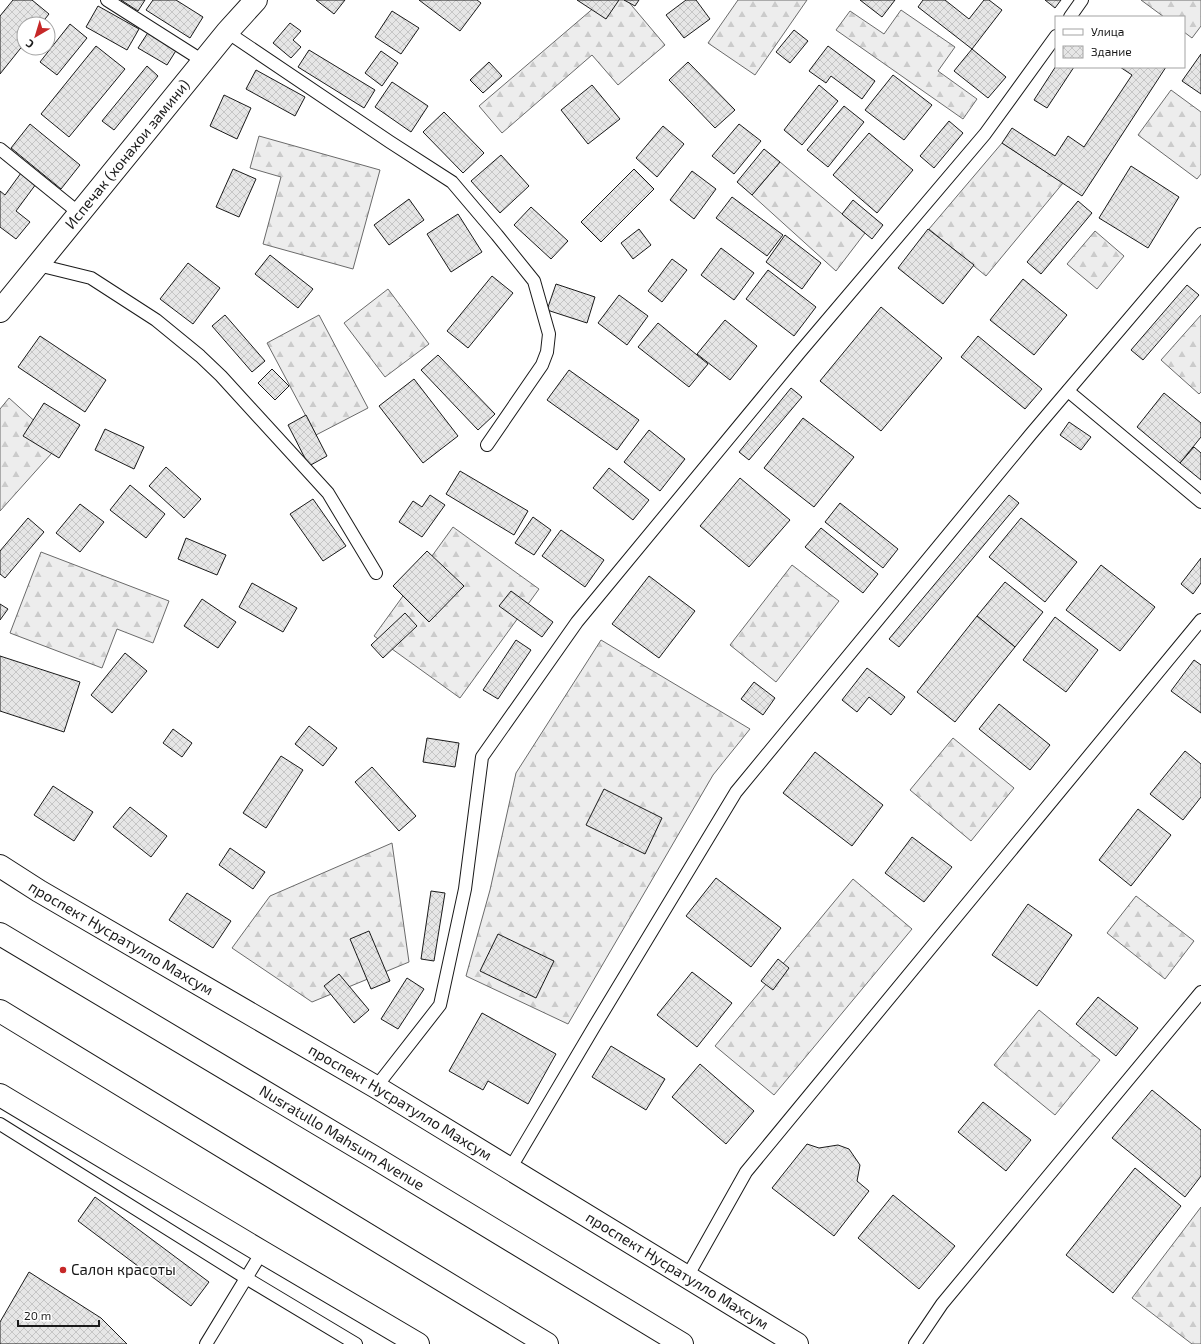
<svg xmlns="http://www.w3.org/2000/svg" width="1201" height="1344" viewBox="0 0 1201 1344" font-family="'Exo 2',sans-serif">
	<defs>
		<pattern id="forest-firs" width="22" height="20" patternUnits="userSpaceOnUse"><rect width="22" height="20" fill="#ededed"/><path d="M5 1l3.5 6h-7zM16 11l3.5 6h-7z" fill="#cbcbcb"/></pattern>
		<pattern id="building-cross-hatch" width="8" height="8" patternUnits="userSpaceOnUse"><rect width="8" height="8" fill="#e6e6e6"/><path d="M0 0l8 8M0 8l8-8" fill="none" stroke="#c5c5c5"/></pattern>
	</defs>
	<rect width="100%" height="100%" fill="#fff"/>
	<g fill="url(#forest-firs)" stroke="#6a6a6a">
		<path d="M603,0H627L665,45L618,85L592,55L502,133L479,106Z"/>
		<path d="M738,0H807L755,75L708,43Z"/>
		<path d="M1141,0H1201V26L1192,38L1184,32V17H1164Z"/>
		<path d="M901,10L955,47L938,71L977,99L963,119L836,30L850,11L884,34Z"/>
		<path d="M1171,90L1201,112V174L1197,179L1138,135Z"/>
		<path d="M259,136L380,170L353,269L263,244L281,177L250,168Z"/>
		<path d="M1002,143L1063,183L986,276L929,229Z"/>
		<path d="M780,162L865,233L836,271L752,195Z"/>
		<path d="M1095,231L1124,256L1097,289L1067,264Z"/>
		<path d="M388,289L429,344L385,377L344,323Z"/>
		<path d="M319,315L368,408L316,435L267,343Z"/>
		<path d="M1201,315V392L1199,394L1161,360Z"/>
		<path d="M9,398L60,444L0,511V409Z"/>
		<path d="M453,527L539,589L460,698L374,636Z"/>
		<path d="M41,552L169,601L153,643L117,629L102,668L10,633Z"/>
		<path d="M792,565L839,601L776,682L730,645Z"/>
		<path d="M601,640L750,729L713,775L568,1024L466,976L490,890L516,773Z"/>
		<path d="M953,738L1014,788L971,841L910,790Z"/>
		<path d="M392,843L409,962L312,1002L232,948L270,896Z"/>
		<path d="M853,879L912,929L774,1095L715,1046Z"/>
		<path d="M1136,896L1194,941L1165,979L1107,933Z"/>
		<path d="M1039,1010L1100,1060L1055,1115L994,1065Z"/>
		<path d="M1201,1207V1344H1192L1132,1298Z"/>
	</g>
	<g fill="url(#building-cross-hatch)" stroke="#1a1a1a">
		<path d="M13,0H32L49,14L41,24H24V44L0,74V16Z"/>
		<path d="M121,0H145L138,11Z"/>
		<path d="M153,0H176L203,17L190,38L146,10Z"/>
		<path d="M316,0H345L334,14Z"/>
		<path d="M419,0H477L481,3L460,31Z"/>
		<path d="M577,0H619L606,19Z"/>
		<path d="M624,0H639L635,6Z"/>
		<path d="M686,0H696L710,19L684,38L666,15Z"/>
		<path d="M860,0H895L882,17Z"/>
		<path d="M923,0H945L969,19L984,0H989L1002,10L972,49L918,7Z"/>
		<path d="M1045,0H1061L1055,8Z"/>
		<path d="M98,6L139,29L127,50L86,27Z"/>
		<path d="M392,11L419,28L401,54L375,37Z"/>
		<path d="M290,23L301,31L293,40L301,47L291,58L273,43Z"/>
		<path d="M70,24L87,38L57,75L40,62Z"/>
		<path d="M794,30L808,41L790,63L776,52Z"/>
		<path d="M149,31L177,49L167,65L138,48Z"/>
		<path d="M96,46L125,69L69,137L41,114Z"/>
		<path d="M828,46L875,81L862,99L831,76L826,83L809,71Z"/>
		<path d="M972,49L1006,77L988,98L954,71Z"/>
		<path d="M309,50L375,90L364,108L298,67Z"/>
		<path d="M381,51L398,63L382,86L365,73Z"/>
		<path d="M1201,54V94L1182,81Z"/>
		<path d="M489,62L502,76L483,93L470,80Z"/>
		<path d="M688,62L735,110L715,128L669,80Z"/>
		<path d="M147,66L158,76L114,130L102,121Z"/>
		<path d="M1056,66L1074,67L1047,108L1034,100Z"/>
		<path d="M1120,67H1166L1082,196L1002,143L1012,128L1055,156L1068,136L1084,147L1132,75Z"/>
		<path d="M256,70L305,97L295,116L246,89Z"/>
		<path d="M893,75L932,105L904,140L865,110Z"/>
		<path d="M392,82L428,106L411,132L375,107Z"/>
		<path d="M592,85L620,119L588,144L561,110Z"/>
		<path d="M819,85L838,101L802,145L784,130Z"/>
		<path d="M224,95L251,108L237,139L210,126Z"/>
		<path d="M844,106L864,122L828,167L807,150Z"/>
		<path d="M444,112L484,153L463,173L423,132Z"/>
		<path d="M949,121L963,133L934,168L920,156Z"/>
		<path d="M30,124L80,165L61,189L11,148Z"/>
		<path d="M739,124L761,141L734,174L712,156Z"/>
		<path d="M663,126L684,144L657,177L636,158Z"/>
		<path d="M869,133L913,170L877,213L833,175Z"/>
		<path d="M764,149L780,162L752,195L737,182Z"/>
		<path d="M501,155L529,186L500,213L471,181Z"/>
		<path d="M1131,166L1179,197L1148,248L1099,218Z"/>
		<path d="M233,169L256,179L239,217L216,207Z"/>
		<path d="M634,169L654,189L601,242L581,222Z"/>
		<path d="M692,171L716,189L694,219L670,200Z"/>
		<path d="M21,173L36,184L16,211L30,222L16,239L0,227V191L5,195Z"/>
		<path d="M732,197L783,235L767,256L716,218Z"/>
		<path d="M409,199L424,220L389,245L374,225Z"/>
		<path d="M853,200L883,225L872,239L842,214Z"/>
		<path d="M1078,201L1092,213L1041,274L1027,262Z"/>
		<path d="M531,207L568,241L551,259L514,225Z"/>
		<path d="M458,214L482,252L451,272L427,234Z"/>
		<path d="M639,229L651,245L633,259L621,243Z"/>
		<path d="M928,229L974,265L943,304L898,268Z"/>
		<path d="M785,235L821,263L802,289L766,262Z"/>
		<path d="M721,248L754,273L734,300L701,275Z"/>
		<path d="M270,255L313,289L298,308L255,274Z"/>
		<path d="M672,259L687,270L662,302L648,291Z"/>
		<path d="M188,263L220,288L193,324L160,299Z"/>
		<path d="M768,270L816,307L794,336L746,299Z"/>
		<path d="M492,276L513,293L468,348L447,331Z"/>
		<path d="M1023,279L1067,315L1034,355L990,320Z"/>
		<path d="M556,284L595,297L587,323L547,310Z"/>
		<path d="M1187,285L1199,295L1143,360L1131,350Z"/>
		<path d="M619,295L648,316L627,345L598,323Z"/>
		<path d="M881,307L942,358L881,431L820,381Z"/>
		<path d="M225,315L265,361L252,372L212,326Z"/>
		<path d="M725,320L757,346L730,380L697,354Z"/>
		<path d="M658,323L708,364L689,387L638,347Z"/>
		<path d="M40,336L106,380L85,412L18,367Z"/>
		<path d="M978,336L1042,389L1025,409L961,357Z"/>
		<path d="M438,355L495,414L478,430L421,370Z"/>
		<path d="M272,369L289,386L275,400L258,383Z"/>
		<path d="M569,370L639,420L617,450L547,400Z"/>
		<path d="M414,379L458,436L423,463L379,406Z"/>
		<path d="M791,388L802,397L749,460L739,452Z"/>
		<path d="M1164,393L1201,423V437L1180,463L1137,427Z"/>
		<path d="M44,403L80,425L59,458L23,436Z"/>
		<path d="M306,415L327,456L309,466L288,425Z"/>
		<path d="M803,418L854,457L814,507L764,468Z"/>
		<path d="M1069,422L1091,437L1081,450L1060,435Z"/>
		<path d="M105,429L144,447L134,469L95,450Z"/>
		<path d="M649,430L685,459L660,491L624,462Z"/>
		<path d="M1194,447L1201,453V480L1180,463Z"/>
		<path d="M166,467L201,499L184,518L149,486Z"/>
		<path d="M609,468L649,500L633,520L593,488Z"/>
		<path d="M460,471L528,511L514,535L446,494Z"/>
		<path d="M740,478L790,520L749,567L700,526Z"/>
		<path d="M130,485L165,514L146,538L110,510Z"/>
		<path d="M430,495L445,505L422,537L399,522L413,501L422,507Z"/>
		<path d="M1009,495L1019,503L899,647L889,639Z"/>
		<path d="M313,499L346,546L323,561L290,514Z"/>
		<path d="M840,503L898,549L883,568L825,522Z"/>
		<path d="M80,504L104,522L80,552L56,533Z"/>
		<path d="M533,517L551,530L534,555L515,543Z"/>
		<path d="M28,518L44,532L5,578L0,574V551Z"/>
		<path d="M1021,518L1077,562L1045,602L989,557Z"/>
		<path d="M821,528L878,574L863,593L805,547Z"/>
		<path d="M561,530L604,560L585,587L542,556Z"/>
		<path d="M186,538L226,555L217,575L178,559Z"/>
		<path d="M427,551L464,586L429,622L393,586Z"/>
		<path d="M1201,558V583L1193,594L1181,584Z"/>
		<path d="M1101,565L1155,607L1120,651L1066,610Z"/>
		<path d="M649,576L695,611L659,658L612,624Z"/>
		<path d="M1005,582L1043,612L1015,647L977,616Z"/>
		<path d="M252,583L297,608L283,632L239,607Z"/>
		<path d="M511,591L553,622L542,637L499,606Z"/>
		<path d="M202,599L236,622L218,648L184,626Z"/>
		<path d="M0,604L8,609L0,620Z"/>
		<path d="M405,613L417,626L383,658L371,645Z"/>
		<path d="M977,616L1015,647L955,722L917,692Z"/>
		<path d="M1055,617L1098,650L1066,692L1023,660Z"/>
		<path d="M516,640L531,650L498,699L483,690Z"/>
		<path d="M125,653L147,671L112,713L91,695Z"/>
		<path d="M0,656L80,682L64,732L0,711Z"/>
		<path d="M1194,660L1201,665V713L1171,691Z"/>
		<path d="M867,668L905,697L891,715L869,697L857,712L842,700Z"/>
		<path d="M754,682L775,698L763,715L741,699Z"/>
		<path d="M999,704L1050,745L1030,770L979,729Z"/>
		<path d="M309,726L337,748L323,766L295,744Z"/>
		<path d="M173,729L192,743L182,757L163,743Z"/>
		<path d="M427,738L459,743L455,767L423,762Z"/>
		<path d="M1185,751L1201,764V797L1183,820L1150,794Z"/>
		<path d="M815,752L883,805L852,846L783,793Z"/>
		<path d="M281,756L303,770L266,828L243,813Z"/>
		<path d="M372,767L416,816L399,831L355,782Z"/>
		<path d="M53,786L93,812L74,841L34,815Z"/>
		<path d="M604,789L662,818L645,854L586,825Z"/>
		<path d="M130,807L167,836L151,857L113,827Z"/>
		<path d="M1138,809L1171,835L1131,886L1099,860Z"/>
		<path d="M912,837L952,867L924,902L885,873Z"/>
		<path d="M230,848L265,872L253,889L219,865Z"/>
		<path d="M716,878L781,928L751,967L686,916Z"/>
		<path d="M431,891L445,893L434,961L421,959Z"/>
		<path d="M187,893L231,921L213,948L169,920Z"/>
		<path d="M1028,904L1072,935L1037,986L992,955Z"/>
		<path d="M369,931L390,981L371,989L350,939Z"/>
		<path d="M498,934L554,961L536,998L480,971Z"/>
		<path d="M778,959L789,968L773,990L761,981Z"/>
		<path d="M692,972L732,1003L697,1047L657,1015Z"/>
		<path d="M339,974L369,1010L354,1023L324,986Z"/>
		<path d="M407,978L424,989L398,1029L381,1019Z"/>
		<path d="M1098,997L1138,1028L1116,1056L1076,1024Z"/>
		<path d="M482,1013L556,1054L528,1104L488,1081L483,1090L449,1071Z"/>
		<path d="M611,1046L665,1079L646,1110L592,1077Z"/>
		<path d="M700,1064L754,1111L726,1144L672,1097Z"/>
		<path d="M1152,1090L1201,1130V1176L1185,1197L1112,1138Z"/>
		<path d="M983,1102L1031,1140L1006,1171L958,1132Z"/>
		<path d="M807,1144L819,1148L838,1145L849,1149L860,1165L857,1181L869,1191L834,1236L772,1188Z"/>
		<path d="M1135,1168L1181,1206L1113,1293L1066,1255Z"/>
		<path d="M893,1195L955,1246L919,1289L858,1238Z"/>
		<path d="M95,1197L209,1282L191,1306L78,1221Z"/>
		<path d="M29,1272L101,1318L127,1344H0V1322Z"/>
	</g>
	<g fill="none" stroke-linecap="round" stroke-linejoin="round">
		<g stroke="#1a1a1a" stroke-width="14">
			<g id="lane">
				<path d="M107,0L203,61"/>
				<path d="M1070,17L1082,0"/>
				<path d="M227,32L390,142L452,182L497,235L534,281L549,334L547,352L542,365L487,445"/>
				<path d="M0,149L79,213"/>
				<path d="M38,265L91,278L156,320L200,356L221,376L328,493L376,573"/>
				<path d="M1068,391L1201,502"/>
				<path d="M376,1087L440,1005L465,889L482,757L577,622L800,352L985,134L1056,36"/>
				<path d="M0,1124L246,1278L356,1344"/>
				<path d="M510,1169L594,1027L736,792L1031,434L1201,234"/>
				<path d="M687,1277L746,1172L1201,620"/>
				<path d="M206,1344L262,1252"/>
				<path d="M915,1344L942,1304L1201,992"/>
			</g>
		</g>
		<g stroke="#1a1a1a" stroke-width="24">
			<g id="secondary">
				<path id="s1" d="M0,311L227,32L256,0"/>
				<path id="s2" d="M0,866L39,891L376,1087L797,1344"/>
				<path d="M0,1095L262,1252L418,1344"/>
			</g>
		</g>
		<g stroke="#1a1a1a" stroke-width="24">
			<g id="highway">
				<path id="s3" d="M0,934L372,1156L682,1344"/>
				<path d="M0,1011L547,1344"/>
			</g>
		</g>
		<use href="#lane" stroke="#fff" stroke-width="12"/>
		<use href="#secondary" stroke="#fff" stroke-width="22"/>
		<use href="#highway" stroke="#fff" stroke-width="22"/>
	</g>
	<circle fill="#c62828" stroke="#fff" stroke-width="1.5" cx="63" cy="1270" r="4"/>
	<g text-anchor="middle" stroke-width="3" stroke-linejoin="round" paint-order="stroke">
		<g font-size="15" fill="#1a1a1a" stroke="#fff">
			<text dy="5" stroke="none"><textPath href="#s1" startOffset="202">Испечак (хонахои замини)</textPath></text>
			<text dy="5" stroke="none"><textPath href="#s2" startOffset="141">проспект Нусратулло Махсум</textPath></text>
			<text dy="5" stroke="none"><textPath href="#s2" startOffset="465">проспект Нусратулло Махсум</textPath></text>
			<text dy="5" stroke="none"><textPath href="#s3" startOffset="398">Nusratullo Mahsum Avenue</textPath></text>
			<text dy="5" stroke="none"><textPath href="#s2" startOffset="789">проспект Нусратулло Махсум</textPath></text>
		</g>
		<g font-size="15" fill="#1a1a1a" stroke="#fff" text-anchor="start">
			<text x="71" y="1275">Салон красоты</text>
		</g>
	</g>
	<rect x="1055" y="16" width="130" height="52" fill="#ffffff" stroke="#a3a3a3"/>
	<rect x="1063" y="29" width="20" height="6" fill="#ffffff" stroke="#a3a3a3"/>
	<text x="1091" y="36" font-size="12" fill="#1a1a1a">Улица</text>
	<rect x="1063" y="46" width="20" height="12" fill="url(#building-cross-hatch)" stroke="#a3a3a3"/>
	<text x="1091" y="56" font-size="12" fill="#1a1a1a">Здание</text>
	<g transform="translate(36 36) rotate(218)"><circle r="19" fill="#ffffff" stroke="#a3a3a3"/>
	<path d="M0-3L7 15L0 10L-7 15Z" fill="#c62828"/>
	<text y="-6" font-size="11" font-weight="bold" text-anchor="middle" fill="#1a1a1a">С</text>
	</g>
	<path d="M18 1320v6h81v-6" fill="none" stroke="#1a1a1a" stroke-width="2"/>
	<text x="24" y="1320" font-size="12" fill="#1a1a1a" stroke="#ffffff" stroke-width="3" paint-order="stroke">20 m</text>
</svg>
